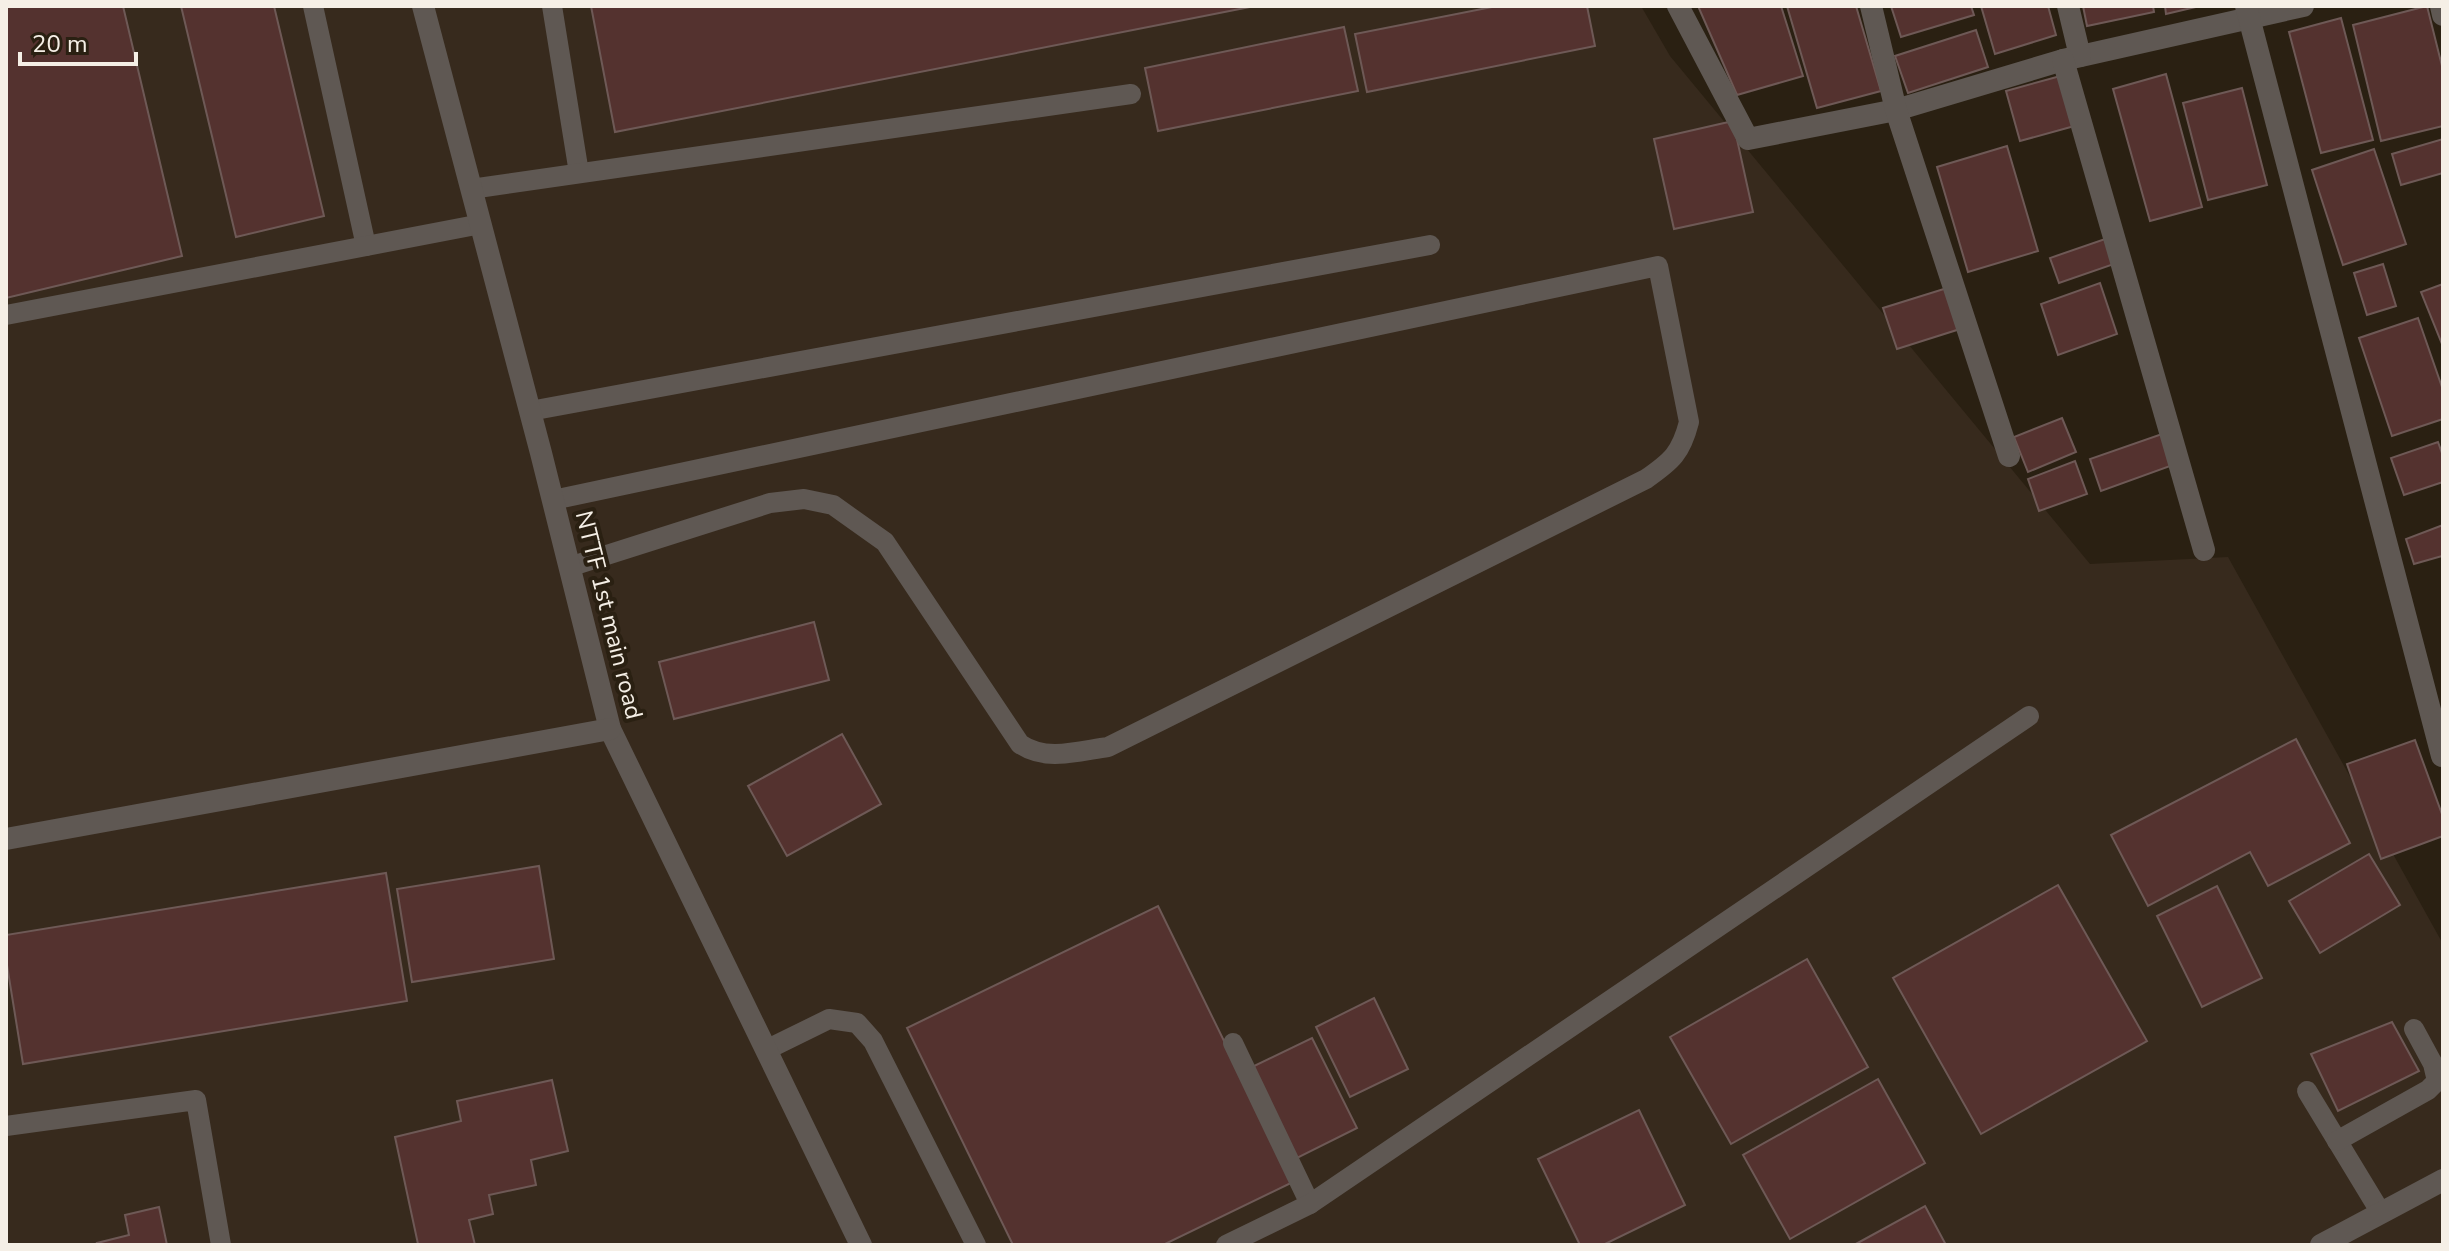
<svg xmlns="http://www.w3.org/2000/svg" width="2449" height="1251" viewBox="0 0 2449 1251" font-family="'Nunito Sans',sans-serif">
	<rect width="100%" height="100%" fill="#2a2012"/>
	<path fill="#372a1d" d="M6,6H1641L1670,56L2090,564L2228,557L2443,944V1245H6Z"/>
	<g fill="#54322f" stroke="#6e5956" stroke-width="2">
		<path d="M6,6H123L182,256L6,298Z"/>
		<path d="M181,6H274L324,216L236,237Z"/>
		<path d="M591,6H1255L615,132Z"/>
		<path d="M1497,6H1587L1595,46L1367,92L1355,34Z"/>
		<path d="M1698,6H1781L1803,76L1737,95Z"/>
		<path d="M1787,6H1856L1881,91L1817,108Z"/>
		<path d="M1891,6H1971L1974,15L1901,37Z"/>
		<path d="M1981,6H2048L2056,35L1995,54Z"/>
		<path d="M2083,6H2153L2154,12L2087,26Z"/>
		<path d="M2165,6H2200L2166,14Z"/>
		<path d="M2427,6L2443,70V126L2381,141L2353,25Z"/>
		<path d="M2341,18L2373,140L2321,153L2289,32Z"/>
		<path d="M1344,27L1358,91L1158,131L1145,68Z"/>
		<path d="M1976,30L1988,67L1908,93L1895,56Z"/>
		<path d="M2166,74L2202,207L2150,221L2113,89Z"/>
		<path d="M2064,75L2078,125L2020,141L2006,91Z"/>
		<path d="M2242,88L2267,185L2208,200L2183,103Z"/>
		<path d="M1733,121L1753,212L1674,229L1654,139Z"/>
		<path d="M2443,139V173L2401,185L2392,154Z"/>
		<path d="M2007,146L2038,251L1968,272L1937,167Z"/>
		<path d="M2374,149L2406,244L2343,265L2312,170Z"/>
		<path d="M2108,238L2117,263L2059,283L2050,258Z"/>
		<path d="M2383,264L2396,306L2367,315L2354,273Z"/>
		<path d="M2100,283L2117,334L2058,355L2041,304Z"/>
		<path d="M2443,284V344H2442L2421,292Z"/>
		<path d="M1947,288L1960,329L1897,349L1883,308Z"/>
		<path d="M2418,318L2443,390V419L2392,436L2359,338Z"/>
		<path d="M2062,418L2076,452L2028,472L2014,437Z"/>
		<path d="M2162,434L2173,465L2101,491L2090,459Z"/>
		<path d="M2438,442L2443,456V482L2404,495L2391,458Z"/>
		<path d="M2075,461L2087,494L2039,511L2028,479Z"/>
		<path d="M2443,525V560L2442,556L2414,564L2406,539Z"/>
		<path d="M814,622L829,680L674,719L659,662Z"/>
		<path d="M842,734L881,804L787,856L748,786Z"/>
		<path d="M2296,739L2350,843L2268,886L2250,852L2148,906L2111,835Z"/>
		<path d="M2415,740L2443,817V836L2381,859L2347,764Z"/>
		<path d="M2369,854L2400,905L2320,953L2289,901Z"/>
		<path d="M539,866L554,959L412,982L397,889Z"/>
		<path d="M386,873L407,1001L23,1064L6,959V935Z"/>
		<path d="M2058,885L2147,1041L1981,1134L1893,978Z"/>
		<path d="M2217,886L2262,978L2202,1007L2157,916Z"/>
		<path d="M1158,906L1293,1182L1163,1245H1013L907,1028Z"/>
		<path d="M1807,959L1868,1067L1731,1144L1670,1037Z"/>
		<path d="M1374,998L1408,1069L1350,1097L1316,1027Z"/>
		<path d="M2392,1022L2419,1071L2338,1111L2311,1054Z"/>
		<path d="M1312,1038L1357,1128L1297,1158L1252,1067Z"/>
		<path d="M1878,1079L1925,1163L1790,1239L1743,1155Z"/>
		<path d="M552,1080L568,1151L531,1160L536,1185L489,1195L493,1214L469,1220L475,1245H414L418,1244L395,1137L461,1121L457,1101Z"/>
		<path d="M1639,1110L1685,1205L1603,1245H1580L1538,1159Z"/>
		<path d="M1925,1206L1946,1245H1854Z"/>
		<path d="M159,1207L167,1245H98L97,1243L129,1235L125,1215Z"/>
	</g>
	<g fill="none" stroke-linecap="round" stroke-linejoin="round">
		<g stroke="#5f5853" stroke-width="20">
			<path d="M313,6L366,246"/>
			<path d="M552,6L579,173"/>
			<path d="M471,189L1131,94"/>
			<path d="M6,315L481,224"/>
			<path d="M530,411L1430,245"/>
			<path d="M553,500L1658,266L1689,422C1681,453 1672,461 1646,479L1108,747C1079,751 1046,762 1020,744L885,542L833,505L804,499L770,503L569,567"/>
			<path d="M1233,1043L1310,1204"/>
			<path d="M766,1050L829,1019L857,1023L873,1041L976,1245"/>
			<path d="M2307,1091L2381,1213"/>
			<path d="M6,1126L196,1100L221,1245"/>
			<path d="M2337,1141L2428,1090L2437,1081L2433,1064L2414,1029"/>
			<path d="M1226,1245L1310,1204L2029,716"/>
		</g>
		<g stroke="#5f5853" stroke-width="22">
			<path d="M1678,6L1748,139L1896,110L2063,60L2303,6"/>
			<path d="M1871,6L1896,110L2009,456"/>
			<path d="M2068,6L2080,56"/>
			<path d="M2246,6L2442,756"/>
			<path d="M2441,6L2443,15"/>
			<path d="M2063,60L2204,550"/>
			<path d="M2321,1245L2443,1180"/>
		</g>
		<g stroke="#5f5853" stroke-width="22">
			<path d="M423,6L541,453L610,729L861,1245"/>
			<path d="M6,839L610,729"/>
		</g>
	</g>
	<g text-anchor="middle" stroke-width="8" stroke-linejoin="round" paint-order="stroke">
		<g font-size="24" fill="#f5efe6" stroke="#2a2012">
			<text transform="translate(609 615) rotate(76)" y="8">NTTF 1st main road</text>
		</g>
	</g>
	<rect width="2449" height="1251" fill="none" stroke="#f5efe6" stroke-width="16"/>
	<path d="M20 52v12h116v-12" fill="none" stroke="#f5efe6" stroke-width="4"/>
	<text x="32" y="52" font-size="24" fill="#f5efe6" stroke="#2a2012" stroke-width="6" paint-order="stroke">20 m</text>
</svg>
